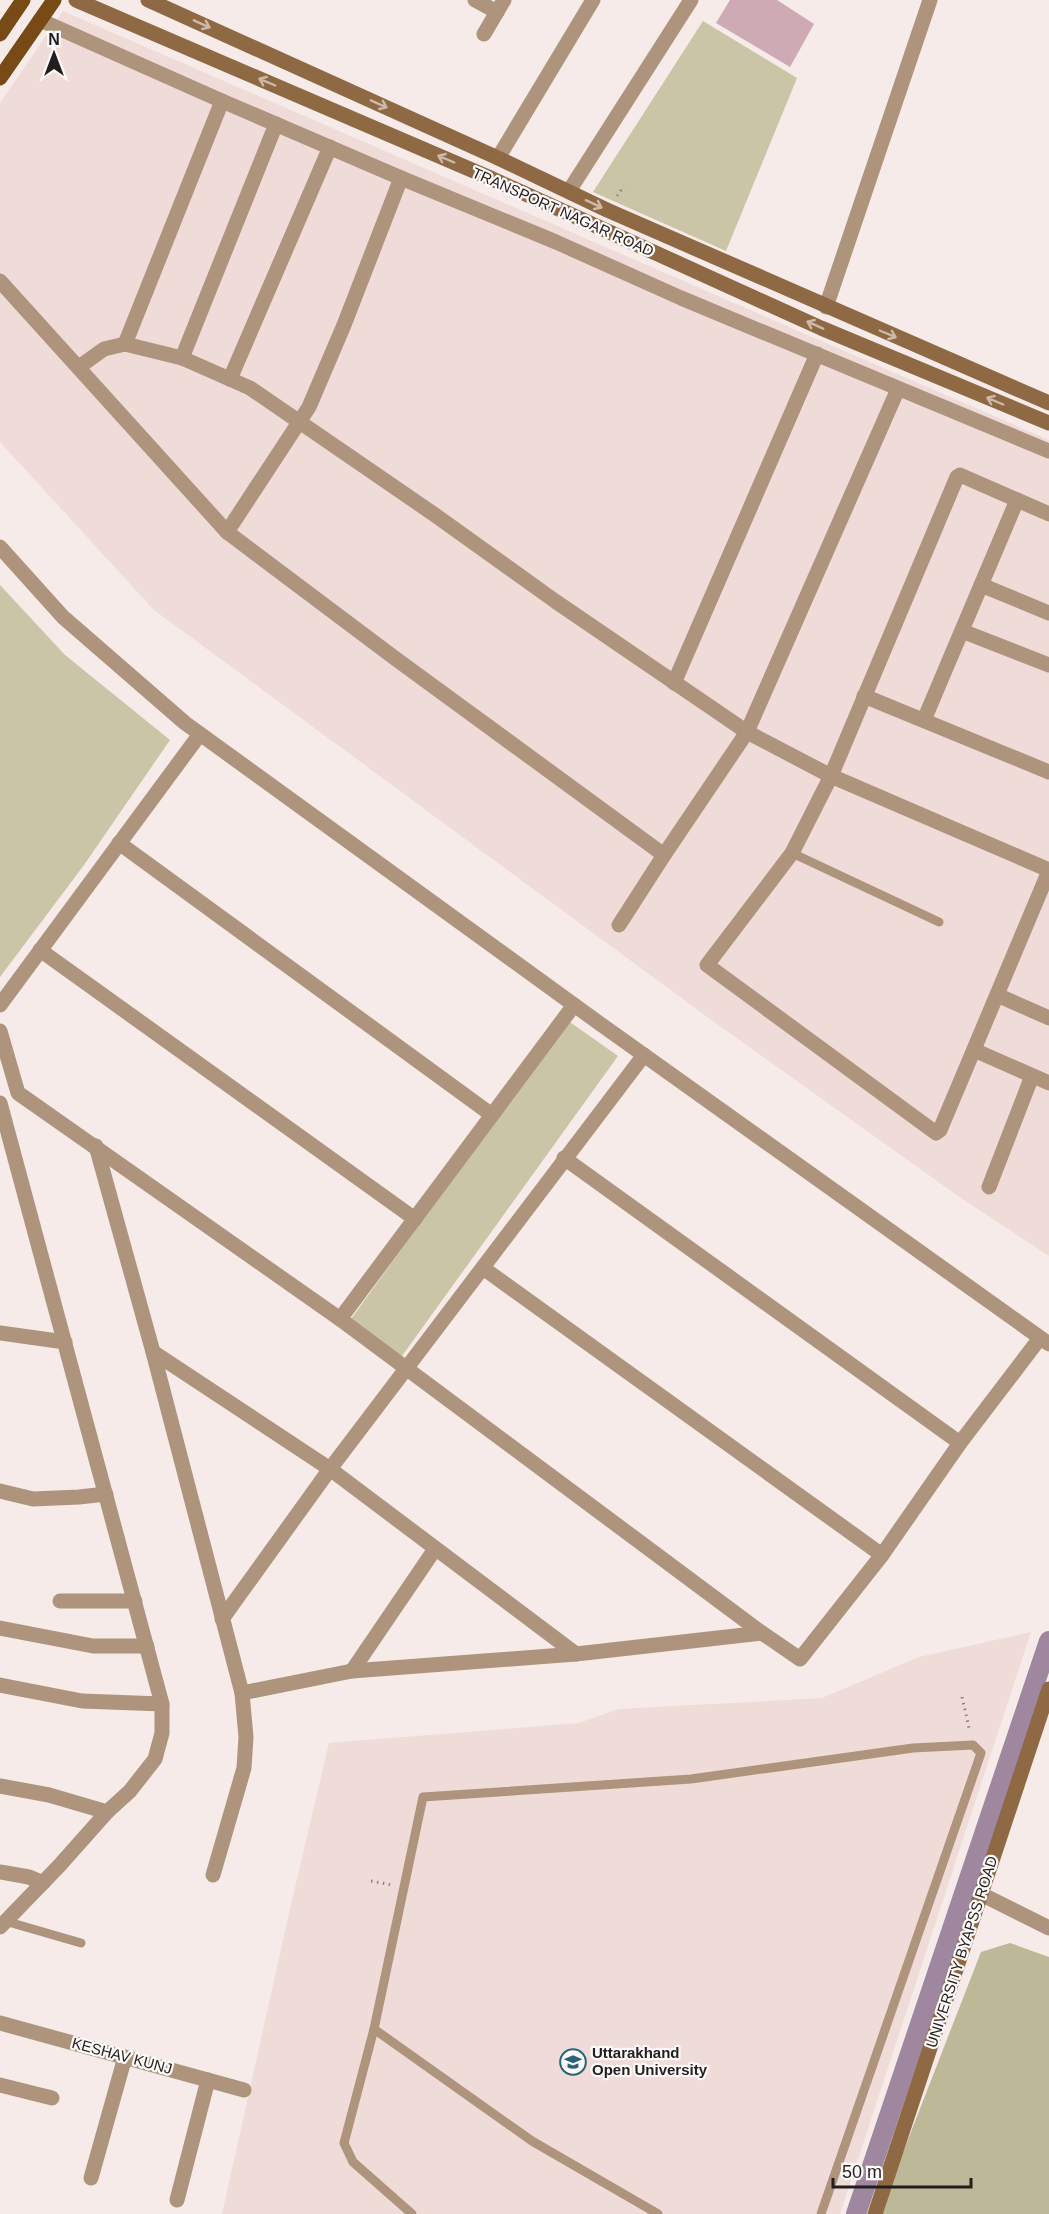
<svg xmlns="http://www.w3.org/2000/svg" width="1049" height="2214" viewBox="0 0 1049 2214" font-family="Helvetica,sans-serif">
	<rect width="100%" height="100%" fill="#f6ebe8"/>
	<g fill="#efdbd7">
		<path d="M63,11L1049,440V1256L961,1198L710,1019L154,610L0,442V103Z"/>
		<path d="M1031,1632L840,2214H222L290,1909L329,1743L579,1723L619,1709L822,1698L919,1657Z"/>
	</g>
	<g fill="#cac5a6">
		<path d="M703,21L797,78L726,251L593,192Z"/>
		<path d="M0,585L65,655L170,740L84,865L0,977Z"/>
		<path d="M567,1020L618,1056L402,1356L351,1319Z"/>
	</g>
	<path fill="#bdb898" d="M1010,1943L1049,1957V2214H879L981,1952Z"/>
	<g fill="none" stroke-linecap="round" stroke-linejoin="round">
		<path stroke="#9f889f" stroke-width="20" d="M856,2214L1049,1641"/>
	</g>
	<path fill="#ceaab4" d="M730,0H777L814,24L790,67L716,23Z"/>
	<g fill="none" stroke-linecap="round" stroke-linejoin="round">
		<g stroke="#8c8583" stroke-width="3" stroke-dasharray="1.5 4.5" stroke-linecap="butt">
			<path d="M617,196L624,186"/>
			<path d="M962,1697L970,1732"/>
			<path d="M371,1881L392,1885"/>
		</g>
		<g stroke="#ae947c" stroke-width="9">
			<path d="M792,853L939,922"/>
			<path d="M5,1921L81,1943"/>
			<path d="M374,2029L532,2141L658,2214"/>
			<path d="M412,2214L353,2162L344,2143L374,2029L423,1797L691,1779L913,1748L973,1745L981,1753L821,2214"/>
		</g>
		<g stroke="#ae947c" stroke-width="15">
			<path d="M475,0L497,12"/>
			<path d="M40,20L222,101L401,178L556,242L681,298L1049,451"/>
			<path d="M484,34L504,0"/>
			<path d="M498,158L593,0"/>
			<path d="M569,191L691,0"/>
			<path d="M0,281L227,532L396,659L664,855L747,732L898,389"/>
			<path d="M826,307L930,0"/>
			<path d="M125,344L222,101"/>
			<path d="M182,358L276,124"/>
			<path d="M79,367L104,349L125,344L182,358L250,388L435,515L555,601L747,732L831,776L1049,870"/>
			<path d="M230,379L330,147"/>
			<path d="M1049,514L960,475L957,477L831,776L792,853L707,965L936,1133L940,1130L1049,871"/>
			<path d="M227,532L309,407L344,325L401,178"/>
			<path d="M0,547L63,617L185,723L599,1023L1049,1344"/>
			<path d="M981,585L1049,613"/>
			<path d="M962,631L1049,665"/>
			<path d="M674,683L817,354"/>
			<path d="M864,696L1049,772"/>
			<path d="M924,720L1017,500"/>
			<path d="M119,843L492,1115"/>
			<path d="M619,925L664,855"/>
			<path d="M40,950L415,1219"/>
			<path d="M997,995L1049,1018"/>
			<path d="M0,1005L200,734"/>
			<path d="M0,1031L18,1093L340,1319L762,1633L800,1659L882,1555L960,1443L1040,1338"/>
			<path d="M974,1050L1049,1083"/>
			<path d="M0,1103L162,1704V1733L155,1759L130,1791L107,1812L59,1866L0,1927"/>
			<path d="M96,1146L153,1352L242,1693L246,1737L244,1768L213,1875"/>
			<path d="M564,1158L960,1443"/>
			<path d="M989,1187L1032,1076"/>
			<path d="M483,1268L882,1555"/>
			<path d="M340,1319L574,1005"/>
			<path d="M0,1333L65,1342"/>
			<path d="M153,1352L330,1469L576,1654"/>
			<path d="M0,1491L33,1499L79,1497L106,1494"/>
			<path d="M60,1601H135"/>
			<path d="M222,1619L330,1469L644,1055"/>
			<path d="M0,1628L93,1646H147"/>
			<path d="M352,1671L435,1549"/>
			<path d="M0,1685L82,1701L162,1704"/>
			<path d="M242,1693L352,1671L576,1654L762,1633"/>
			<path d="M0,1786L49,1795L107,1812"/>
			<path d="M0,1872L29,1877L43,1883"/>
			<path d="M981,1894L1049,1928"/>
			<path d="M0,2023L244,2090"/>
			<path d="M0,2085L52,2098"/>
			<path d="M91,2178L125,2057"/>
			<path d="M177,2200L208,2080"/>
		</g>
		<g stroke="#8e6944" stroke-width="15">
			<path d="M76,0L488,177L821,328L1049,423"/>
			<path d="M148,0L498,158L607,210L1049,403"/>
			<path d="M875,2214L1049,1689"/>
		</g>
		<g stroke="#774a16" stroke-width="15">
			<path d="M0,34L23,0"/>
			<path d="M0,78L54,0"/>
		</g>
	</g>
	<defs><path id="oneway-shaft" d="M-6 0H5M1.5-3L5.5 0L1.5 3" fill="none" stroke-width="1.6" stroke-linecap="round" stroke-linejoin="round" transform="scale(1.5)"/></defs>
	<g stroke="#ccb9a8">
		<use href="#oneway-shaft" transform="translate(202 24) rotate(24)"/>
		<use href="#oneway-shaft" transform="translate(267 82) rotate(-157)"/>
		<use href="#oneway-shaft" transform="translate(379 104) rotate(24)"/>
		<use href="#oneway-shaft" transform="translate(446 159) rotate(-157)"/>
		<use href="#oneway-shaft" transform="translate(594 204) rotate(25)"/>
		<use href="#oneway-shaft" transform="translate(815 325) rotate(-156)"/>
		<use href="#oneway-shaft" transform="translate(888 334) rotate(23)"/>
		<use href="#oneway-shaft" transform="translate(995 401) rotate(-157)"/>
	</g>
	<defs>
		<g id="university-ring" transform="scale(1.35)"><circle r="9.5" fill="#fefaf9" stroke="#26647a" stroke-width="1.5"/><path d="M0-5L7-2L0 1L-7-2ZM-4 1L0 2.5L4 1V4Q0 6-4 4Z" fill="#26647a"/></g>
	</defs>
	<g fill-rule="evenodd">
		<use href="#university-ring" x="573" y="2062"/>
	</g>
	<g text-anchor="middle" stroke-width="4.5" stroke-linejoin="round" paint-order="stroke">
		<g font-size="15" fill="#221e1d" stroke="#fefaf9">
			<text transform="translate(563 212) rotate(24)" y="5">TRANSPORT NAGAR ROAD</text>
			<text transform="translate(962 1952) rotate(-72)" y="5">UNIVERSITY BYAPSS ROAD</text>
			<text transform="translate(122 2056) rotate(15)" y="5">KESHAV KUNJ</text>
		</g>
		<g font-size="15" font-weight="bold" fill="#221e1d" stroke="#fefaf9" text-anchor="start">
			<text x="592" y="2058">Uttarakhand<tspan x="592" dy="17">Open University</tspan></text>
		</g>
	</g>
	<g transform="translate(54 54)" stroke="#fefaf9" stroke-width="4.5" paint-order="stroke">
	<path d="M0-4.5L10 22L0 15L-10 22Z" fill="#221e1d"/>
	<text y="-9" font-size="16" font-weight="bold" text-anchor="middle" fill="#221e1d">N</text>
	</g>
	<path d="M833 2178v9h138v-9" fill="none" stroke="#221e1d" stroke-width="3"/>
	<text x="842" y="2178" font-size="18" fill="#221e1d" stroke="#fefaf9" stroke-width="4.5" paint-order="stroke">50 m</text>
</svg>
